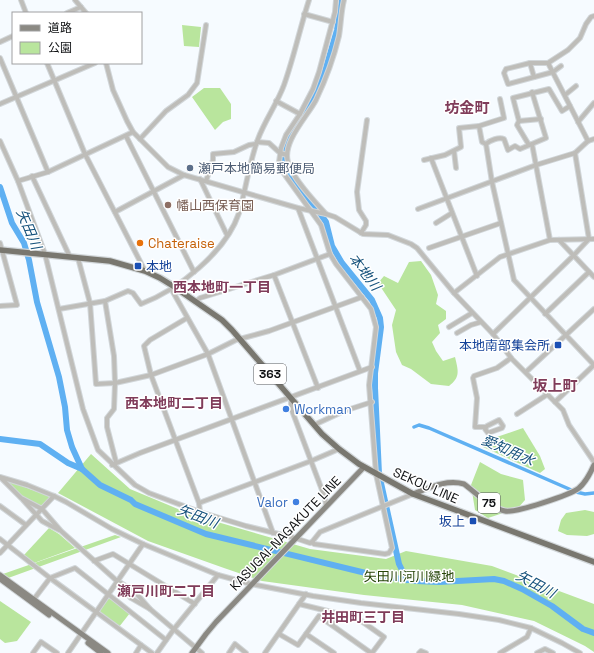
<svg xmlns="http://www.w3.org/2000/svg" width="594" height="653" viewBox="0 0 594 653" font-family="'Space Grotesk','Noto Sans JP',sans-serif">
	<rect width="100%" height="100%" fill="#f6fbff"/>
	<g fill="#b9e59d">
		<path d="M182,25L201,27L199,47L184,46Z"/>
		<path d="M204,88H220L231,104V119L223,122L215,130L192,97Z"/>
		<path d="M421,261L431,275L438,295L436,304L446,311V319L438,325L440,333L432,342L436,351L443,361L455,357C458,370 461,377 449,386L431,384L411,369L402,365L396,352L392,325L396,310L378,283L384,276L398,283L409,262Z"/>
		<path d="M523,428L540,456L545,469L540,473L483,447L485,441Z"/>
		<path d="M91,454L130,489L190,514L310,549L386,559L406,551L492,566L594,604V652L585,646L534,621L462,605L364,595L262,581L224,568L148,541L58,493Z"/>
		<path d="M480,462L501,474L523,480L525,500L518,508L488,518L475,510L471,485Z"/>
		<path d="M6,480L51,497L41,506L22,497L6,481Z"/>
		<path d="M585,510L594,512V534L587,536L567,535L558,531L561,520L566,513Z"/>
		<path d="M49,528L59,534L75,548L34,563L24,555Z"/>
		<path d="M115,535L121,537L0,581V575Z"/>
		<path d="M108,596L130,613L119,627L98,611Z"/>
		<path d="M0,601L31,622L17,641L5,643L0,639Z"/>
	</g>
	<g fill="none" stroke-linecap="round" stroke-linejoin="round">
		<path stroke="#5fb0f2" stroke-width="3.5" d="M414,427L419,425L429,428L576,492L585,494L594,493"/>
		<g stroke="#5fb0f2" stroke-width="6">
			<path d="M342,0L337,30L325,71L314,97L291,133L283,152L287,169L295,182L305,196L315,206L326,222L332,246L342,263L372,300L380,318L381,327L375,373V388L379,474L399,564L407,580"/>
			<path d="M0,187L12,223L24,243L29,260L37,302L59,377L65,407L67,430L72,447L82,469L100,485L131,500L135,504L206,534L374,575L416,581L439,582L494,579L504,581L522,589L552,606L583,629L594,633"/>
			<path d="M0,439L40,444L68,463L82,469"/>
		</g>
		<g stroke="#d1d6d9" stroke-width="6">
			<g id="minor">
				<path d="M21,0L26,13"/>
				<path d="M75,0L86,13"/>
				<path d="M67,13L81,7"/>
				<path d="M304,14L333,22"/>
				<path d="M0,42L13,36"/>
				<path d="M0,58L48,172"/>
				<path d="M47,63L85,154L145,271"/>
				<path d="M106,63L113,90L127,121L133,132L168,167L184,175L298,208L326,214L335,217L363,234L388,235L411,244L417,248L454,293L493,334L512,359L563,410L569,425L594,462"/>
				<path d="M530,63L534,77"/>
				<path d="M548,63L588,141"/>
				<path d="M561,66L553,72L508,84L504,73L506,69L530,63H548L568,50L580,38L586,24L591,17L594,16"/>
				<path d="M532,92L546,138L520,149L515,146L508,150L504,139C499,137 490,140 486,144L492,182L514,280L594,365"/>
				<path d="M565,95L576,86"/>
				<path d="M276,101L300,114"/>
				<path d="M0,104L95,63"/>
				<path d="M519,121L513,98L549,89L562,111L570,106"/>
				<path d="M578,122L594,103"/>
				<path d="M479,126L504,118L500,99"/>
				<path d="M126,136L194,272"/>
				<path d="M140,139L166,111L188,95L197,83L206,25"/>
				<path d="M0,141L18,181L45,254L83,409L98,450L135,485L149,493L200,512L246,526L295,538L310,543L312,542L314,544L385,554L389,553L392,548L376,474L369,385L376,327L371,309L336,264L330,254L321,225L287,178L281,169L279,162L281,148L286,135L300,114L313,89L319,72L335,12L336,0"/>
				<path d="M257,142L269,143L280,153L287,155"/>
				<path d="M532,144L550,240"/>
				<path d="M529,145L517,125L519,121L541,119"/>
				<path d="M454,151L456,168"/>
				<path d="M575,153L589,239"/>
				<path d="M431,158L477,276"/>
				<path d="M424,160L445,155L461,147L459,128L479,126L482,142L486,144"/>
				<path d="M32,176L70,257"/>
				<path d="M200,179L227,235"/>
				<path d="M18,181L48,172L133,132"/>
				<path d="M206,181L213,160V154L234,152L249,145L256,144"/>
				<path d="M298,208L360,371"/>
				<path d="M418,209L536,165L575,153L588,141L594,139"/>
				<path d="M115,212L184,175"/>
				<path d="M326,214C315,202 292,178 288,162C282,142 307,117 316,100C325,81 334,57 339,36C341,24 341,12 344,0"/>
				<path d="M436,223L452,213"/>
				<path d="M361,233L366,225V221L359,210L357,192L367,120"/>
				<path d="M559,240L594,277"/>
				<path d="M0,243L17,305L0,306"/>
				<path d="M429,248L501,223"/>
				<path d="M78,258L90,303L96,384L115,383L151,375L208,354L236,340L269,331L362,297"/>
				<path d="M274,275L318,388"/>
				<path d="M173,286V292L208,354L273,533"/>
				<path d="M454,293L500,257L550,240L594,239"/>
				<path d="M105,301L114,356L115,383L114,409L107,418V427L116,462"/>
				<path d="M195,302L200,298L274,275L330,254"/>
				<path d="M59,309L105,301L128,291L133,293L141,304C178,290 226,252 239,213C246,189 249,163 258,139C265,120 277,104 284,85C294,57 300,28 309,0"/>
				<path d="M545,314L589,272"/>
				<path d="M187,318L150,340L144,346L151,375L199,503L200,512"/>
				<path d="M449,327L472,313"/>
				<path d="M457,333L471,325L481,322"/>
				<path d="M493,334L573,256L589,239"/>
				<path d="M526,372L594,309"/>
				<path d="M291,398V408L325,498L326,506"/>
				<path d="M555,402L594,365"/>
				<path d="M517,414L548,394"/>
				<path d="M499,420L503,426L502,428L488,433L485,429L487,426Z"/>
				<path d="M314,425L344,411L372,402"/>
				<path d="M486,427H475L477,398L473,378L474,376L497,368L511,358"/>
				<path d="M112,465L140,453L372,367"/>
				<path d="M0,477L27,485L54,496L66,502L112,529L143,544L218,575L251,584L313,596L361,603L459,614L499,620L531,628L562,643L580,653"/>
				<path d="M1,478L21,498L42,509L61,531L117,581L131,598L150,609"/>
				<path d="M23,500L42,521L59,530"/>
				<path d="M199,503L311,461L339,449"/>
				<path d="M0,506L26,525"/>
				<path d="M0,539L50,578L152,653"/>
				<path d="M312,542L320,532L413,494"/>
				<path d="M0,553L54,496"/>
				<path d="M94,561L113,554L195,604"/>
				<path d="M121,583L135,592L150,609L202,653"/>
				<path d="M34,599L50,578L75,568L166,640"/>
				<path d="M299,604L340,614"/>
				<path d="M332,625L340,614L360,620L384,637L372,653"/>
				<path d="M279,634L298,645L319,616L371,653"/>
				<path d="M306,634L334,653"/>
				<path d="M33,653L41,642L57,653"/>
				<path d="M68,653L143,544"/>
				<path d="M136,653L141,645"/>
				<path d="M157,653L174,629L218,575"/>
				<path d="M229,653L235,644L246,653"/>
				<path d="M265,653L306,594"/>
				<path d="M419,653L421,651L426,653"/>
				<path d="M500,653L527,637L531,628"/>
				<path d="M537,653L545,649L553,653"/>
			</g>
		</g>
		<g stroke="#d1d6d9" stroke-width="7">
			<g id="major">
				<path d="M413,494C429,488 446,479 464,484C475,492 492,509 505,511C516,513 570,495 579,488C586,482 590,474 594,465"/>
				<path d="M0,575L108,653"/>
				<path d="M0,579L49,615"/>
				<path d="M88,643L101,653"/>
				<path d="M192,653L206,634L216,622L364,467"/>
			</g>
		</g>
		<g stroke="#d1d6d9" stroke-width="8">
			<path id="highway" d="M0,250L110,261L145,271L160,278L173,286L222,320L232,330L322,434L339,449L359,464L413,494L594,562"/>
		</g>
		<use href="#minor" stroke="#bebdb9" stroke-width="4"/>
		<use href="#major" stroke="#8b8983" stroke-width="5"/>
		<use href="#highway" stroke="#79776f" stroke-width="5.5"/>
	</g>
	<circle fill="#5c6f8a" stroke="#fff" stroke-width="1.5" cx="190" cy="168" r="4"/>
	<circle fill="#8d6e63" stroke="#fff" stroke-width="1.5" cx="168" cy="205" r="4"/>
	<circle fill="#e8710a" stroke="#fff" stroke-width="1.5" cx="140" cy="243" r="4"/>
	<g fill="#1a4fb4" stroke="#fff" stroke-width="1.5">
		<rect x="134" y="262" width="8" height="8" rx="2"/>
		<rect x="554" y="341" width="8" height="8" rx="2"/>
		<rect x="469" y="517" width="8" height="8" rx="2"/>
	</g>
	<g fill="#3f7fe0" stroke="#fff" stroke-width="1.5">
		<circle cx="286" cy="409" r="4"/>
		<circle cx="296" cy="502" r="4"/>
	</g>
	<g text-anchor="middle" stroke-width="3" stroke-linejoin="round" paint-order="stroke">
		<g fill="#fff" stroke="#57585a" stroke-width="1">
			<rect x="254" y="364" width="32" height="20" rx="3"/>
			<rect x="478" y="493" width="22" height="20" rx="3"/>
		</g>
		<g font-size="12" font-weight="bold" fill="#0f1113">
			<text x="270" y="378">363</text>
			<text x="489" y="507">75</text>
		</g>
		<g font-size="13" fill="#4e5e75" stroke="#fff" text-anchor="start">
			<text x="198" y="173">瀬戸本地簡易郵便局</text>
		</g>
		<g font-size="13" fill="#785e54" stroke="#fff" text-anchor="start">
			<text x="176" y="210">幡山西保育園</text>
		</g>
		<g font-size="13" fill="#c56008" stroke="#fff" text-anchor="start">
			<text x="148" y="248">Chateraise</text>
		</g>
		<g font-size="13" fill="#164399" stroke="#fff" text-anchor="end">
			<text x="146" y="271" text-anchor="start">本地</text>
			<text x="550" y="350">本地南部集会所</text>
			<text x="465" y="526">坂上</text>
		</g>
		<g font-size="13" fill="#366cbe" stroke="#fff" text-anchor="start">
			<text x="294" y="414">Workman</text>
			<text x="288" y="507" text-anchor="end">Valor</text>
		</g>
		<g font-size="13" fill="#0f1113" stroke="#fff">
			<text transform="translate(426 485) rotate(24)" y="5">SEKOU LINE</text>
			<text transform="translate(285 533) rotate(-46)" y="5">KASUGAI-NAGAKUTE LINE</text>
		</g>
		<g font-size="13" fill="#254408" stroke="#fff">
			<text x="409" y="581">矢田川河川緑地</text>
		</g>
		<g font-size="14" font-style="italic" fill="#16527c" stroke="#fff">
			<text transform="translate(29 229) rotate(67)" y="5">矢田川</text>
			<text transform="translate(365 272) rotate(53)" y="5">本地川</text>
			<text transform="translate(508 450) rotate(24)" y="5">愛知用水</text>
			<text transform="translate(198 516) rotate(21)" y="5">矢田川</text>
			<text transform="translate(536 584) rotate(28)" y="5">矢田川</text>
		</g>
		<g font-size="14" font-weight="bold" fill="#803c5a" stroke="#fff">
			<text x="222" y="292">西本地町一丁目</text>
			<text x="174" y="408">西本地町二丁目</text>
			<text x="166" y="596">瀬戸川町二丁目</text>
			<text x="363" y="622">井田町三丁目</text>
		</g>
		<g font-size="15" font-weight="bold" fill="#803c5a" stroke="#fff">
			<text x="467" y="113">坊金町</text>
			<text x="555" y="391">坂上町</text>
		</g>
	</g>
	<rect x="12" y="12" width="130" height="52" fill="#ffffff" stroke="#9fa0a1"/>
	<rect x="20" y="25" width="20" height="6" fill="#8b8983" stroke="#9fa0a1"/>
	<text x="48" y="32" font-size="12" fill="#0f1113">道路</text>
	<rect x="20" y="42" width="20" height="12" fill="#b9e59d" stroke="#9fa0a1"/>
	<text x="48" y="52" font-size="12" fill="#0f1113">公園</text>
</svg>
